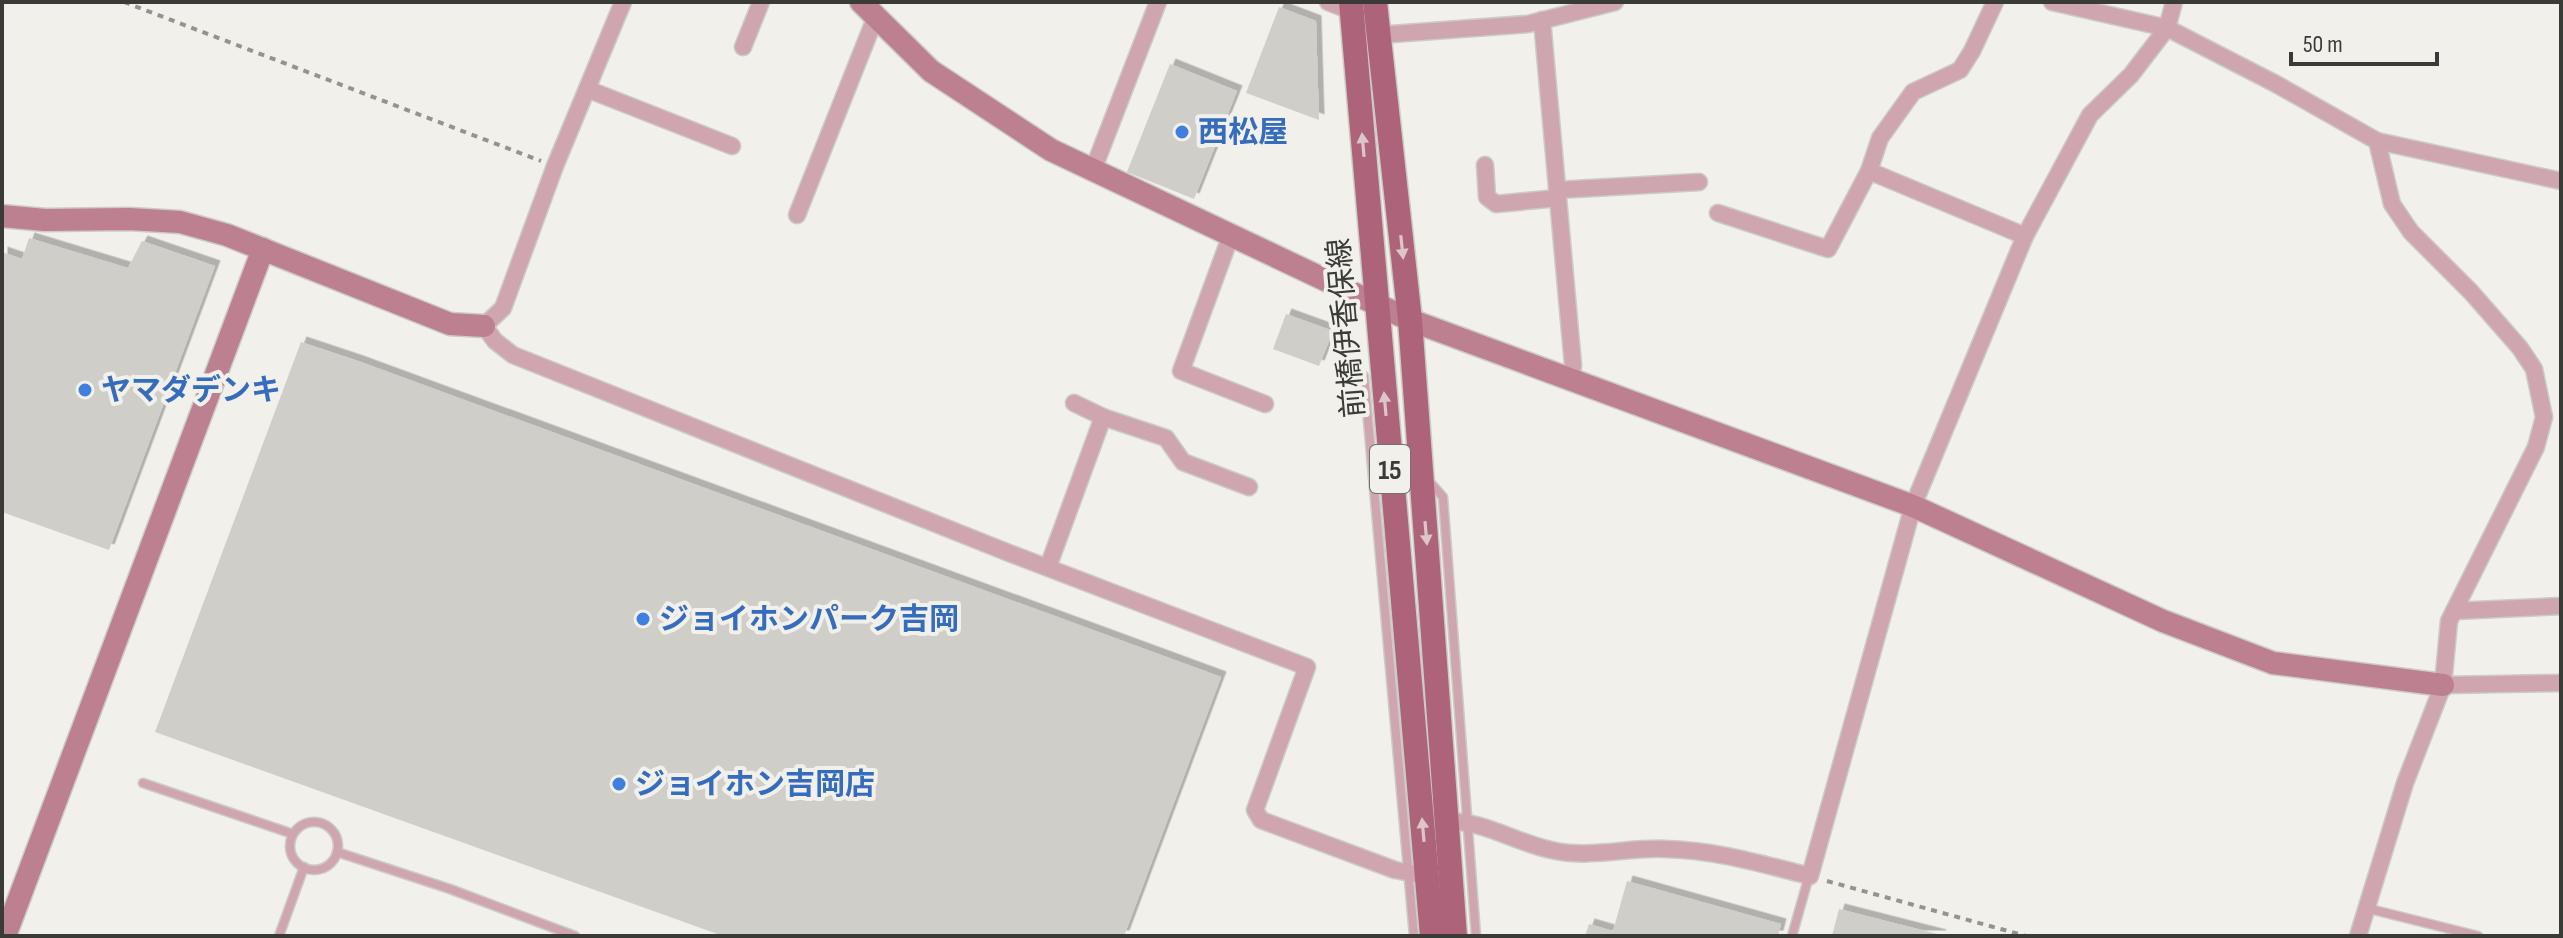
<svg xmlns="http://www.w3.org/2000/svg" width="2563" height="938" viewBox="0 0 2563 938" font-family="'Sofia Sans Condensed','Noto Sans JP',sans-serif">
	<defs>
		<filter id="shadow"><feDropShadow dx="5.5" dy="-5.5" stdDeviation="0" flood-color="#0004"/></filter>
	</defs>
	<rect width="100%" height="100%" fill="#f1f0ea"/>
	<g fill="#cfcec9" filter="url(#shadow)">
		<path d="M1279,7L1316,21L1319,120L1246,93Z"/>
		<path d="M1170,64L1237,91L1194,199L1127,172Z"/>
		<path d="M29,238L128,268L142,241L215,266L109,550L2,512V252L22,259Z"/>
		<path d="M1286,314L1333,331L1319,366L1273,349Z"/>
		<path d="M301,342L358,361L1221,677L1124,936H723L155,732Z"/>
		<path d="M1627,881L1781,924L1778,936H1585L1589,924L1613,931Z"/>
		<path d="M1839,909L1941,935V936H1832Z"/>
	</g>
	<g fill="none" stroke-linecap="round" stroke-linejoin="round">
		<g stroke="#ccccc6" stroke-width="11">
			<g id="lane">
				<path d="M1364,376L1414,936"/>
				<path d="M1429,481L1443,497L1476,936"/>
				<path d="M143,783L293,834"/>
				<circle cx="314" cy="846" r="24"/>
				<path d="M337,852L450,889L575,936"/>
				<path d="M2366,908L2478,936"/>
				<path d="M279,936L304,867"/>
				<path d="M1792,936L1809,876"/>
			</g>
		</g>
		<g stroke="#ccccc6" stroke-width="19">
			<g id="street">
				<path d="M623,2L555,166L503,308L484,326L495,341L513,355L1009,553L1307,667L1255,810L1261,820L1395,870L1427,876"/>
				<path d="M1328,2L1351,11"/>
				<path d="M2052,2L2167,28L2276,84L2377,141L2561,181"/>
				<path d="M1542,20L1573,365L1571,380"/>
				<path d="M1378,35L1528,24L1615,2"/>
				<path d="M743,47L761,2"/>
				<path d="M587,89L732,146"/>
				<path d="M1485,165L1487,197L1496,204L1558,198"/>
				<path d="M1093,170L1158,2"/>
				<path d="M1869,171L2025,236"/>
				<path d="M1557,190L1699,182"/>
				<path d="M1718,213L1828,249L1869,171L1880,138L1913,92L1960,70L1972,51L1995,2"/>
				<path d="M797,215L876,16"/>
				<path d="M1231,235L1181,371L1265,404"/>
				<path d="M1074,403L1103,417L1166,438L1183,462L1249,487"/>
				<path d="M1048,567L1103,417"/>
				<path d="M2454,611L2561,606"/>
				<path d="M2443,685L2561,683"/>
				<path d="M1446,821C1485,821 1514,842 1551,850C1589,859 1627,847 1666,849C1715,850 1762,864 1810,876L1913,506L2025,236L2090,115L2131,75L2167,28L2174,2"/>
				<path d="M2358,936L2405,783L2443,685L2449,621L2536,447L2544,417L2534,369L2520,348L2471,292L2411,232L2392,204L2377,141"/>
			</g>
		</g>
		<g stroke="#ccccc6" stroke-width="25">
			<g id="secondary">
				<path d="M861,2L931,71L1051,150L1410,320L1913,506L2163,621L2273,663L2443,685"/>
				<path d="M2,216L45,220L129,219L180,222L227,235L450,324L484,326"/>
				<path d="M5,936L263,249"/>
			</g>
		</g>
		<g stroke="#ccccc6" stroke-width="27">
			<g id="primary">
				<path d="M1351,2L1432,936"/>
				<path d="M1375,2L1410,320L1455,936"/>
			</g>
		</g>
		<g stroke="#94938f" stroke-width="4" stroke-dasharray="6 6" stroke-linecap="butt">
			<path d="M124,2L541,161"/>
			<path d="M1827,881L2026,936"/>
		</g>
		<use href="#lane" stroke="#cfa5b0" stroke-width="8"/>
		<use href="#street" stroke="#cfa5b0" stroke-width="16"/>
		<use href="#secondary" stroke="#bc8091" stroke-width="22"/>
		<use href="#primary" stroke="#ad647a" stroke-width="24"/>
	</g>
	<defs><path id="oneway-solid" d="M-6-.8H1V-3.2L6.5 0L1 3.2V.8H-6Z" transform="scale(2)"/></defs>
	<g fill="#ddc6c8">
		<use href="#oneway-solid" transform="translate(1363 145) rotate(-95)"/>
		<use href="#oneway-solid" transform="translate(1402 247) rotate(84)"/>
		<use href="#oneway-solid" transform="translate(1385 404) rotate(-95)"/>
		<use href="#oneway-solid" transform="translate(1426 533) rotate(85)"/>
		<use href="#oneway-solid" transform="translate(1423 830) rotate(-95)"/>
	</g>
	<g fill="#3f7fe0" stroke="#f1f0ea" stroke-width="3">
		<circle cx="1182" cy="132" r="8"/>
		<circle cx="85" cy="390" r="8"/>
		<circle cx="643" cy="619" r="8"/>
		<circle cx="619" cy="784" r="8"/>
	</g>
	<g text-anchor="middle" stroke-width="8" stroke-linejoin="round" paint-order="stroke">
		<rect fill="#f1f0ea" stroke="#71716d" stroke-width="2" x="1370" y="445" width="40" height="48" rx="6"/>
		<g font-size="28" font-weight="bold" fill="#3a3a37">
			<text x="1390" y="479">15</text>
		</g>
		<g font-size="30" font-weight="bold" fill="#366cbe" stroke="#f1f0ea" text-anchor="start">
			<text x="1198" y="142">西松屋</text>
			<text x="101" y="400">ヤマダデンキ</text>
			<text x="659" y="629">ジョイホンパーク吉岡</text>
			<text x="635" y="794">ジョイホン吉岡店</text>
		</g>
		<g font-size="30" fill="#3a3a37" stroke="#f1f0ea">
			<text transform="translate(1346 328) rotate(-95)" y="10">前橋伊香保線</text>
		</g>
	</g>
	<rect width="2563" height="938" fill="none" stroke="#3a3a37" stroke-width="8"/>
	<path d="M2291 52v12h146v-12" fill="none" stroke="#3a3a37" stroke-width="4"/>
	<text x="2303" y="52" font-size="24" fill="#3a3a37" stroke="#f1f0ea" stroke-width="6" paint-order="stroke">50 m</text>
</svg>
